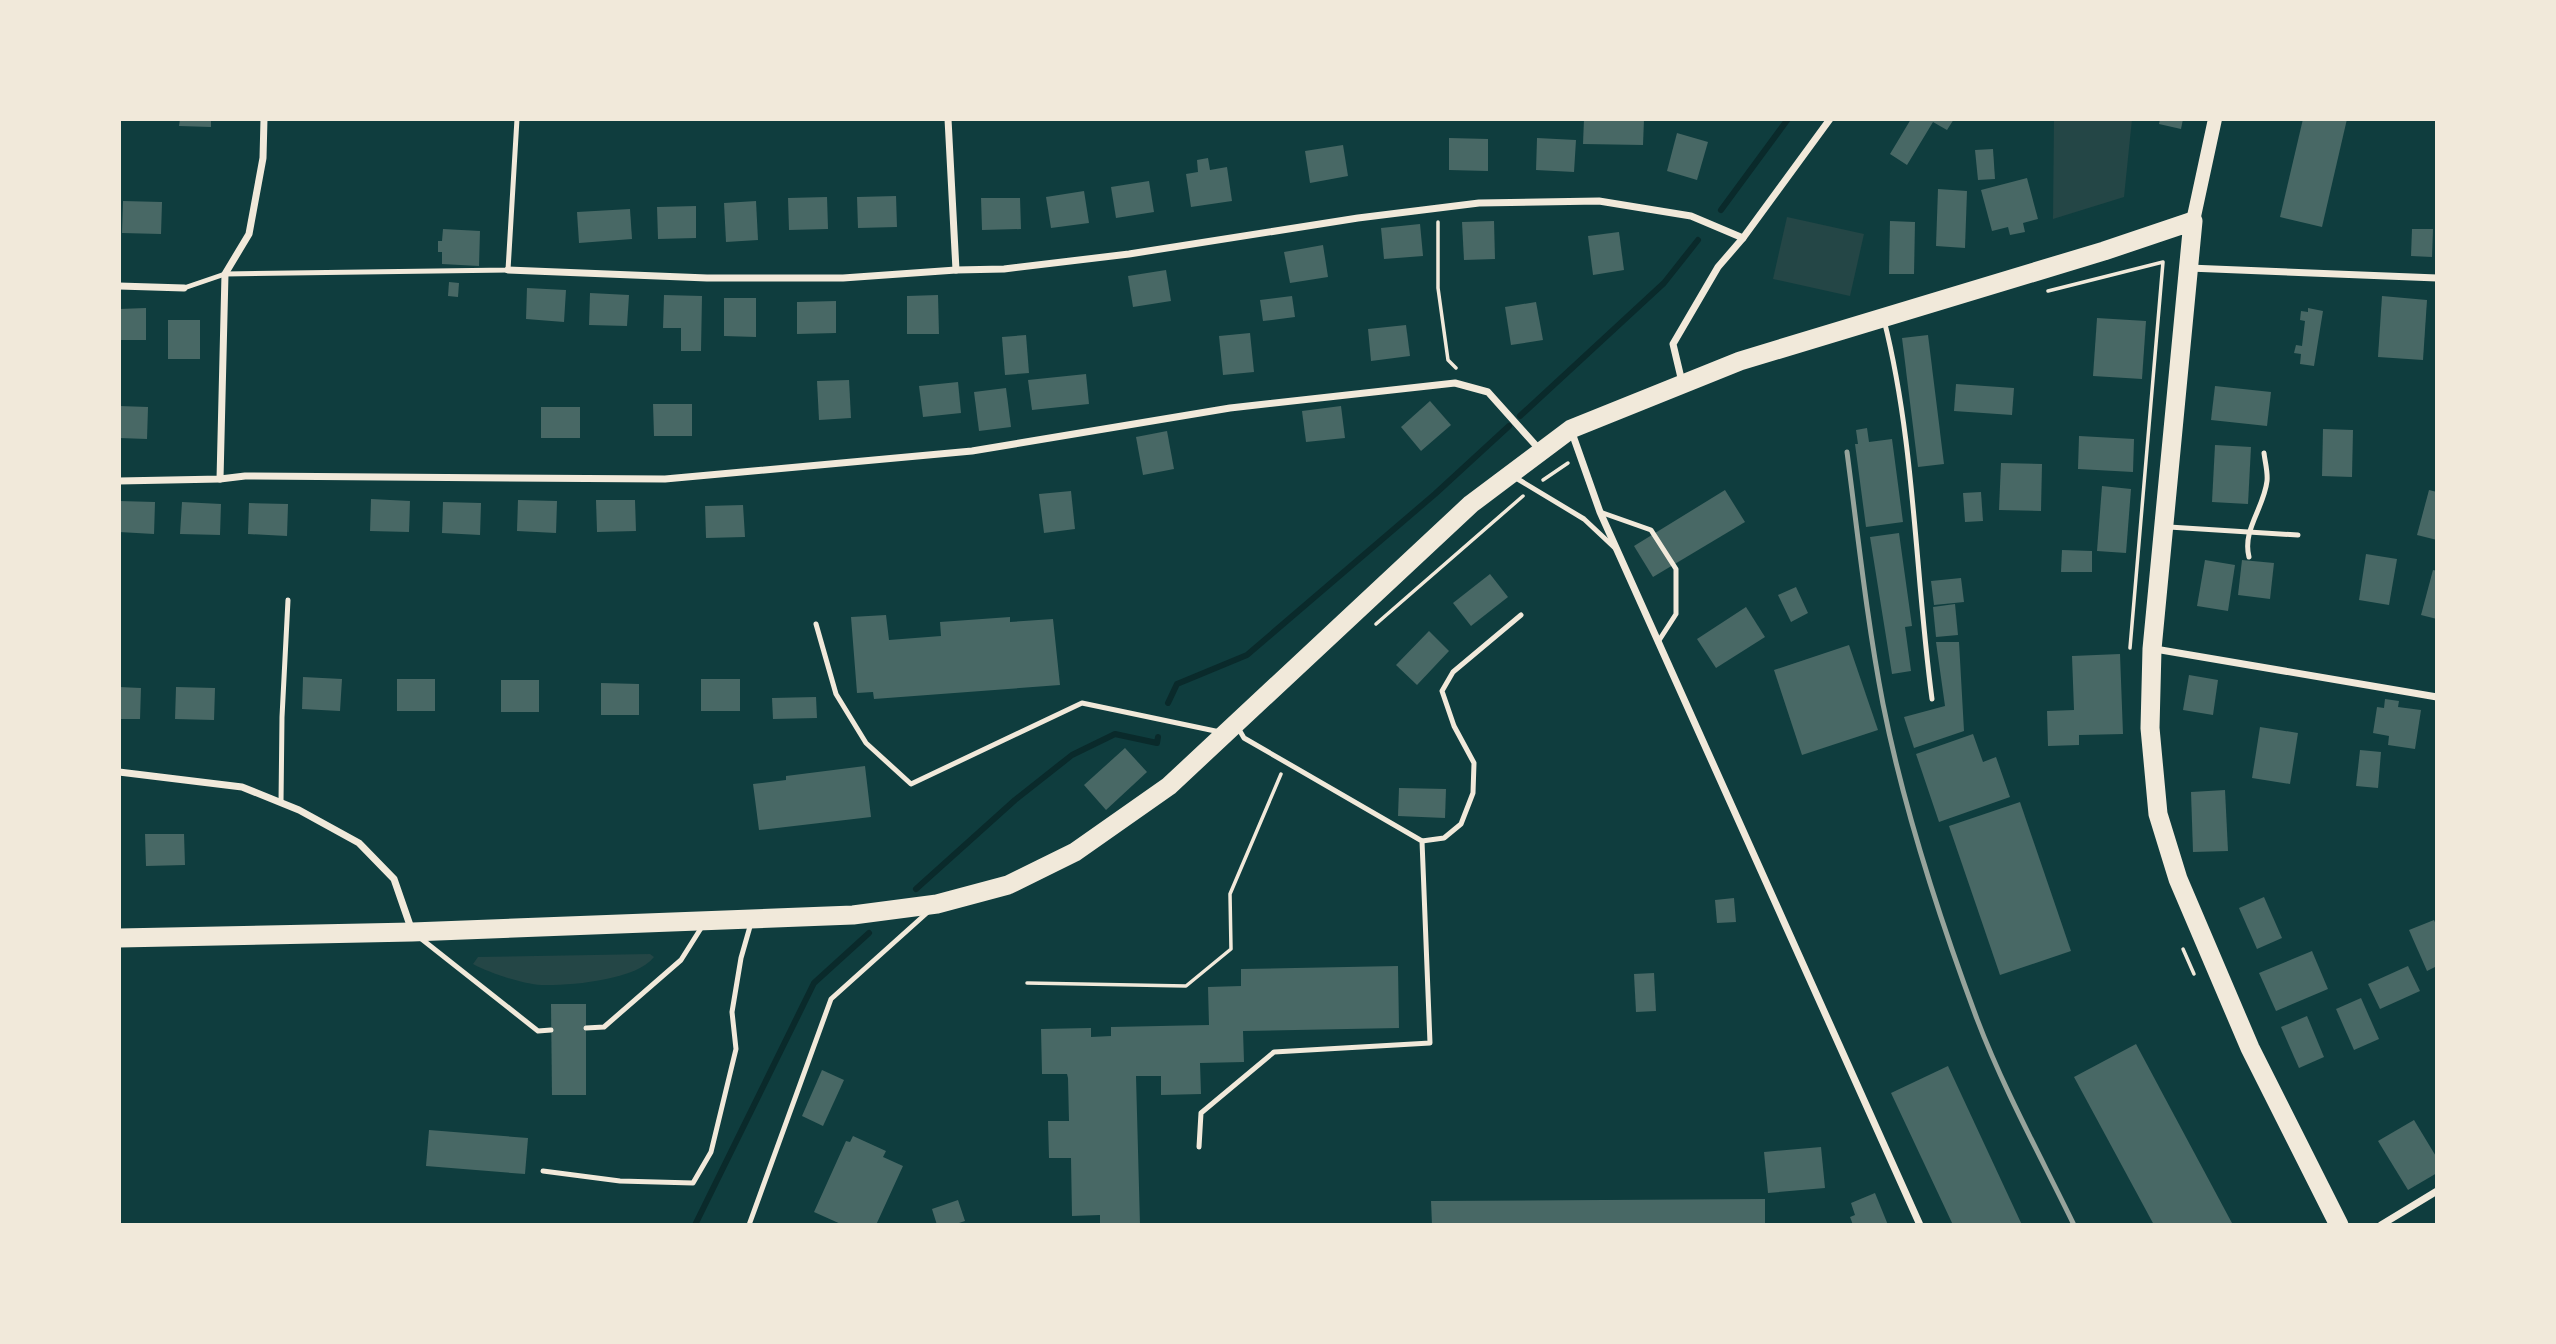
<svg xmlns="http://www.w3.org/2000/svg" width="2556" height="1344" viewBox="0 0 2556 1344" font-family="'Work Sans',sans-serif">
	<rect width="100%" height="100%" fill="#0f3d3e"/>
	<g fill="#244646">
		<path d="M2054,119H2132L2124,197L2053,219Z"/>
		<path d="M1787,217L1864,234L1850,296L1773,279Z"/>
		<path d="M650,954L654,957C637,980 569,986 541,985C523,984 489,973 473,964L478,957Z"/>
	</g>
	<g fill="none" stroke-linecap="round" stroke-linejoin="round">
		<g stroke="#0a2a2b" stroke-width="6">
			<path d="M1721,210L1788,119"/>
			<path d="M1520,416L1664,283L1698,240"/>
			<path d="M1168,703L1177,684L1247,655L1435,494L1509,426"/>
			<path d="M916,889L1015,800L1072,755L1115,734L1157,743L1158,737"/>
			<path d="M695,1225L814,983L869,933"/>
		</g>
	</g>
	<g fill="#486865">
		<path d="M180,119H211V127L179,126Z"/>
		<path d="M1584,119H1644L1643,145L1583,144Z"/>
		<path d="M1911,119H1954L1947,130L1933,122L1907,165L1890,154Z"/>
		<path d="M2160,119H2183L2181,129L2159,124Z"/>
		<path d="M2303,119H2347L2322,227L2280,217Z"/>
		<path d="M1677,133L1708,142L1697,180L1667,171Z"/>
		<path d="M1449,138L1488,139V171L1449,170Z"/>
		<path d="M1537,138L1576,140L1574,172L1536,170Z"/>
		<path d="M1343,145L1348,176L1310,183L1305,151Z"/>
		<path d="M1993,149L1995,179L1978,180L1975,150Z"/>
		<path d="M1208,158L1210,170L1227,167L1232,201L1191,207L1186,174L1198,172L1197,160Z"/>
		<path d="M2027,178L2038,219L2023,223L2025,232L2010,235L2008,227L1992,231L1981,190Z"/>
		<path d="M1149,181L1154,212L1116,218L1111,187Z"/>
		<path d="M1938,189L1967,191L1965,248L1936,246Z"/>
		<path d="M1084,191L1089,223L1051,228L1046,197Z"/>
		<path d="M896,196L897,227L858,228L857,197Z"/>
		<path d="M827,197L828,229L789,230L788,198Z"/>
		<path d="M981,198H1020L1021,229L982,230Z"/>
		<path d="M123,201L162,202L161,234L122,233Z"/>
		<path d="M756,201L758,240L726,242L724,203Z"/>
		<path d="M696,206V238L658,239L657,207Z"/>
		<path d="M630,209L632,239L579,243L577,212Z"/>
		<path d="M1494,221L1495,259L1464,260L1462,222Z"/>
		<path d="M1890,221L1915,222L1914,274H1889Z"/>
		<path d="M1420,224L1423,256L1384,259L1381,228Z"/>
		<path d="M443,229L480,231L479,266L442,264V252H438V241H442Z"/>
		<path d="M2412,229H2433L2432,257L2411,256Z"/>
		<path d="M1619,232L1624,270L1593,275L1588,236Z"/>
		<path d="M1323,245L1328,277L1290,283L1284,252Z"/>
		<path d="M1166,270L1171,301L1133,307L1128,276Z"/>
		<path d="M449,282L459,283L458,297L448,296Z"/>
		<path d="M527,288L566,290L564,322L526,319Z"/>
		<path d="M590,293L629,295L627,326L589,325Z"/>
		<path d="M664,295L702,296L701,351H681V328H663Z"/>
		<path d="M938,295L939,334H907V296Z"/>
		<path d="M1292,296L1295,317L1263,321L1260,300Z"/>
		<path d="M2382,296L2427,300L2423,360L2378,357Z"/>
		<path d="M724,298H756V337L724,336Z"/>
		<path d="M836,301V333L797,334V302Z"/>
		<path d="M1536,302L1543,340L1511,345L1505,307Z"/>
		<path d="M146,308V340H119V309Z"/>
		<path d="M2308,308L2323,311L2314,366L2300,364L2301,354L2294,353L2296,345L2302,346L2305,321L2300,320L2301,311L2308,312Z"/>
		<path d="M2097,318L2146,321L2142,379L2093,376Z"/>
		<rect x="168" y="320" width="32" height="39"/>
		<path d="M1406,325L1410,356L1371,361L1368,329Z"/>
		<path d="M1250,333L1254,372L1223,375L1219,336Z"/>
		<path d="M1026,335L1029,373L1005,375L1002,337Z"/>
		<path d="M1928,335L1944,464L1918,467L1902,338Z"/>
		<path d="M1086,374L1089,404L1032,410L1028,380Z"/>
		<path d="M849,380L851,418L819,420L817,381Z"/>
		<path d="M958,382L961,413L923,417L919,386Z"/>
		<path d="M1956,384L2014,388L2012,415L1954,411Z"/>
		<path d="M2215,386L2271,392L2267,426L2211,420Z"/>
		<path d="M1006,388L1011,427L979,431L974,392Z"/>
		<path d="M1430,401L1451,425L1421,451L1401,427Z"/>
		<path d="M653,404H692V436H654Z"/>
		<path d="M119,406L148,407L147,439L119,438Z"/>
		<path d="M1341,406L1345,438L1306,442L1302,411Z"/>
		<rect x="541" y="407" width="39" height="31"/>
		<path d="M1867,428L1869,442L1892,439L1903,522L1866,527L1855,444H1858L1856,430Z"/>
		<path d="M2323,429L2353,430L2352,477L2322,476Z"/>
		<path d="M1167,431L1174,469L1143,475L1136,437Z"/>
		<path d="M2079,436L2134,439L2133,472L2078,469Z"/>
		<path d="M2215,445L2251,447L2248,504L2212,502Z"/>
		<path d="M2001,463L2042,464L2041,511L1999,510Z"/>
		<path d="M2102,486L2131,489L2126,553L2097,551Z"/>
		<path d="M1725,490L1745,522L1653,577L1634,546Z"/>
		<path d="M2429,490L2437,492V540L2417,535Z"/>
		<path d="M1071,491L1075,529L1044,533L1039,494Z"/>
		<path d="M1981,492L1983,521L1965,522L1963,493Z"/>
		<path d="M371,499L410,501L409,532L370,531Z"/>
		<path d="M518,500L557,501L556,533L517,531Z"/>
		<path d="M596,500H635L636,531L597,532Z"/>
		<path d="M119,501L155,502L154,534L119,532Z"/>
		<path d="M182,502L221,504L220,535L180,534Z"/>
		<path d="M443,502L481,503L480,535L442,533Z"/>
		<path d="M249,503L288,504L287,536L248,534Z"/>
		<path d="M743,505L745,537L706,538L705,506Z"/>
		<path d="M1899,533L1912,626L1905,627L1911,671L1892,674L1870,537Z"/>
		<path d="M2062,550L2092,551V572H2061Z"/>
		<path d="M2366,554L2397,559L2389,605L2359,600Z"/>
		<path d="M2205,560L2235,565L2228,611L2197,606Z"/>
		<path d="M2242,560L2274,563L2270,599L2238,595Z"/>
		<path d="M2433,570L2437,571V619L2421,615Z"/>
		<path d="M1490,574L1508,597L1471,626L1453,603Z"/>
		<path d="M1961,578L1964,602L1934,605L1931,581Z"/>
		<path d="M1796,587L1808,613L1791,622L1778,595Z"/>
		<path d="M1955,604L1958,635L1936,637L1933,607Z"/>
		<path d="M1746,607L1765,637L1716,668L1697,639Z"/>
		<path d="M886,615L889,640L941,636L940,622L1010,617V622L1053,619L1060,685L874,699L873,692L857,693L851,617Z"/>
		<path d="M1429,631L1449,651L1417,685L1396,665Z"/>
		<path d="M1936,642H1959L1964,731L1914,748L1904,717L1945,706Z"/>
		<path d="M1849,645L1878,730L1802,755L1774,670Z"/>
		<path d="M2120,654L2123,734L2079,735V745L2048,746L2047,711L2074,710L2072,656Z"/>
		<path d="M2189,675L2218,680L2213,715L2183,710Z"/>
		<path d="M303,677L342,679L340,711L302,709Z"/>
		<rect x="397" y="679" width="38" height="32"/>
		<rect x="701" y="679" width="39" height="32"/>
		<rect x="501" y="680" width="38" height="32"/>
		<path d="M601,683L639,684V715H601Z"/>
		<path d="M119,687L141,688L140,719H119Z"/>
		<path d="M176,687L215,688L214,720L175,719Z"/>
		<path d="M816,697L817,718L773,719L772,698Z"/>
		<path d="M2385,699L2399,701L2398,707L2421,710L2415,749L2388,745L2389,736L2373,733L2377,707L2384,708Z"/>
		<path d="M2260,727L2298,733L2290,784L2252,778Z"/>
		<path d="M1973,734L1983,762L1996,757L2010,797L1939,822L1916,754Z"/>
		<path d="M1125,748L1147,772L1106,810L1084,785Z"/>
		<path d="M2360,750L2381,752L2378,788L2356,786Z"/>
		<path d="M865,766L871,817L759,830L753,784L786,780V776Z"/>
		<path d="M1399,788L1446,789L1445,818L1398,816Z"/>
		<path d="M2225,790L2228,851L2193,852L2191,792Z"/>
		<path d="M2020,802L2071,951L2000,975L1949,826Z"/>
		<path d="M145,834H184L185,865L146,866Z"/>
		<path d="M2264,897L2282,938L2257,949L2239,908Z"/>
		<path d="M1734,898L1736,922L1717,923L1715,900Z"/>
		<path d="M2434,920L2437,927V966L2427,971L2409,930Z"/>
		<path d="M2312,951L2328,989L2276,1011L2259,973Z"/>
		<path d="M1398,966L1399,1028L1243,1031L1244,1062L1200,1063L1201,1094L1161,1095V1076H1136L1140,1225H1100V1215L1072,1216L1071,1158H1049L1048,1121H1069L1068,1078L1067,1074H1042L1041,1029L1091,1028V1037L1111,1036V1027L1209,1025L1208,987L1241,986V969Z"/>
		<path d="M2408,966L2420,991L2380,1009L2368,984Z"/>
		<path d="M1654,973L1656,1011L1636,1012L1634,974Z"/>
		<path d="M2361,998L2379,1039L2354,1050L2336,1009Z"/>
		<path d="M551,1004H586V1095H552Z"/>
		<path d="M2307,1016L2324,1057L2299,1068L2281,1027Z"/>
		<path d="M2136,1044L2233,1225H2154L2074,1077Z"/>
		<path d="M1948,1066L2022,1225H1953L1891,1093Z"/>
		<path d="M822,1070L844,1080L823,1126L802,1116Z"/>
		<path d="M2414,1120L2437,1158V1173L2408,1190L2378,1141Z"/>
		<path d="M429,1130L528,1138L525,1174L426,1166Z"/>
		<path d="M853,1136L886,1151L883,1157L903,1166L876,1225H843L814,1212L846,1141L850,1142Z"/>
		<path d="M1821,1147L1825,1188L1768,1193L1764,1152Z"/>
		<path d="M1875,1193L1888,1225H1853L1850,1217L1855,1215L1851,1203Z"/>
		<path d="M1765,1199V1225H1432L1431,1201Z"/>
		<path d="M958,1200L965,1221L953,1225H937L932,1209Z"/>
	</g>
	<g fill="none" stroke-linecap="round" stroke-linejoin="round">
		<g stroke="#f1e9da" stroke-width="3.5">
			<path d="M1438,222V288L1448,360L1456,368"/>
			<path d="M2048,291L2163,262L2130,648"/>
			<path d="M1543,480L1568,463"/>
			<path d="M1376,624L1523,496"/>
			<path d="M2183,949L2194,974"/>
			<path d="M1027,983L1186,986L1231,949L1230,894L1281,774"/>
		</g>
		<g stroke="#f1e9da" stroke-width="5">
			<path d="M184,288L225,274L508,270L517,119"/>
			<path d="M1884,320C1915,443 1915,573 1932,699"/>
			<path d="M1516,478L1584,519L1616,549"/>
			<path d="M1600,512L1651,530L1676,569V614L1658,642"/>
			<path d="M2169,527L2298,535"/>
			<path d="M2249,557C2242,530 2264,508 2267,481C2268,472 2265,462 2264,453"/>
			<path d="M816,624L836,694L866,743L911,784L1082,703L1220,732"/>
			<path d="M281,803L282,717L288,600"/>
			<path d="M1422,841L1444,838L1461,824L1473,793L1474,763L1454,726L1442,691L1453,672L1521,615"/>
			<path d="M419,937L538,1031L551,1030"/>
			<path d="M586,1028L604,1027L681,960L703,925"/>
			<path d="M1199,1147L1201,1113L1274,1052L1430,1043L1422,841L1244,738L1237,726"/>
			<path d="M543,1171L620,1181L693,1183L711,1152L736,1049L732,1012L741,958L751,923"/>
			<path d="M749,1225L831,999L929,911"/>
		</g>
		<g stroke="#f1e9da" stroke-width="7">
			<path d="M948,119L956,270"/>
			<path d="M2189,268L2437,278"/>
			<path d="M508,270L707,278H843L956,270L1004,269L1129,254L1358,218L1479,203L1599,201L1691,216L1743,238"/>
			<path d="M119,286L184,288"/>
			<path d="M1682,382L1673,344L1718,267L1743,238L1830,119"/>
			<path d="M1571,430L1600,512L1920,1225"/>
			<path d="M220,479L225,274L249,234L263,158L264,119"/>
			<path d="M119,481L220,479L245,476L665,479L972,451L1230,408L1455,383L1488,392L1540,450"/>
			<path d="M2155,649L2437,697"/>
			<path d="M119,772L242,787L299,810L359,843L394,879L412,931"/>
			<path d="M2381,1225L2437,1191"/>
		</g>
		<path stroke="#f1e9da" stroke-width="14" d="M2193,221L2215,119"/>
		<path stroke="#f1e9da" stroke-width="19" d="M119,938L412,932L853,915L937,904L1008,885L1075,852L1169,786L1471,504L1571,429L1740,361L2104,251L2193,221L2152,649L2150,728L2158,814L2178,879L2250,1048L2339,1225"/>
		<path stroke="#97a49c" stroke-width="5" d="M1847,452C1858,536 1867,621 1883,704C1904,810 1939,917 1977,1019C2004,1090 2041,1157 2074,1225"/>
	</g>
	<rect width="2556" height="1344" fill="none" stroke="#f1e9da" stroke-width="242"/>
</svg>
